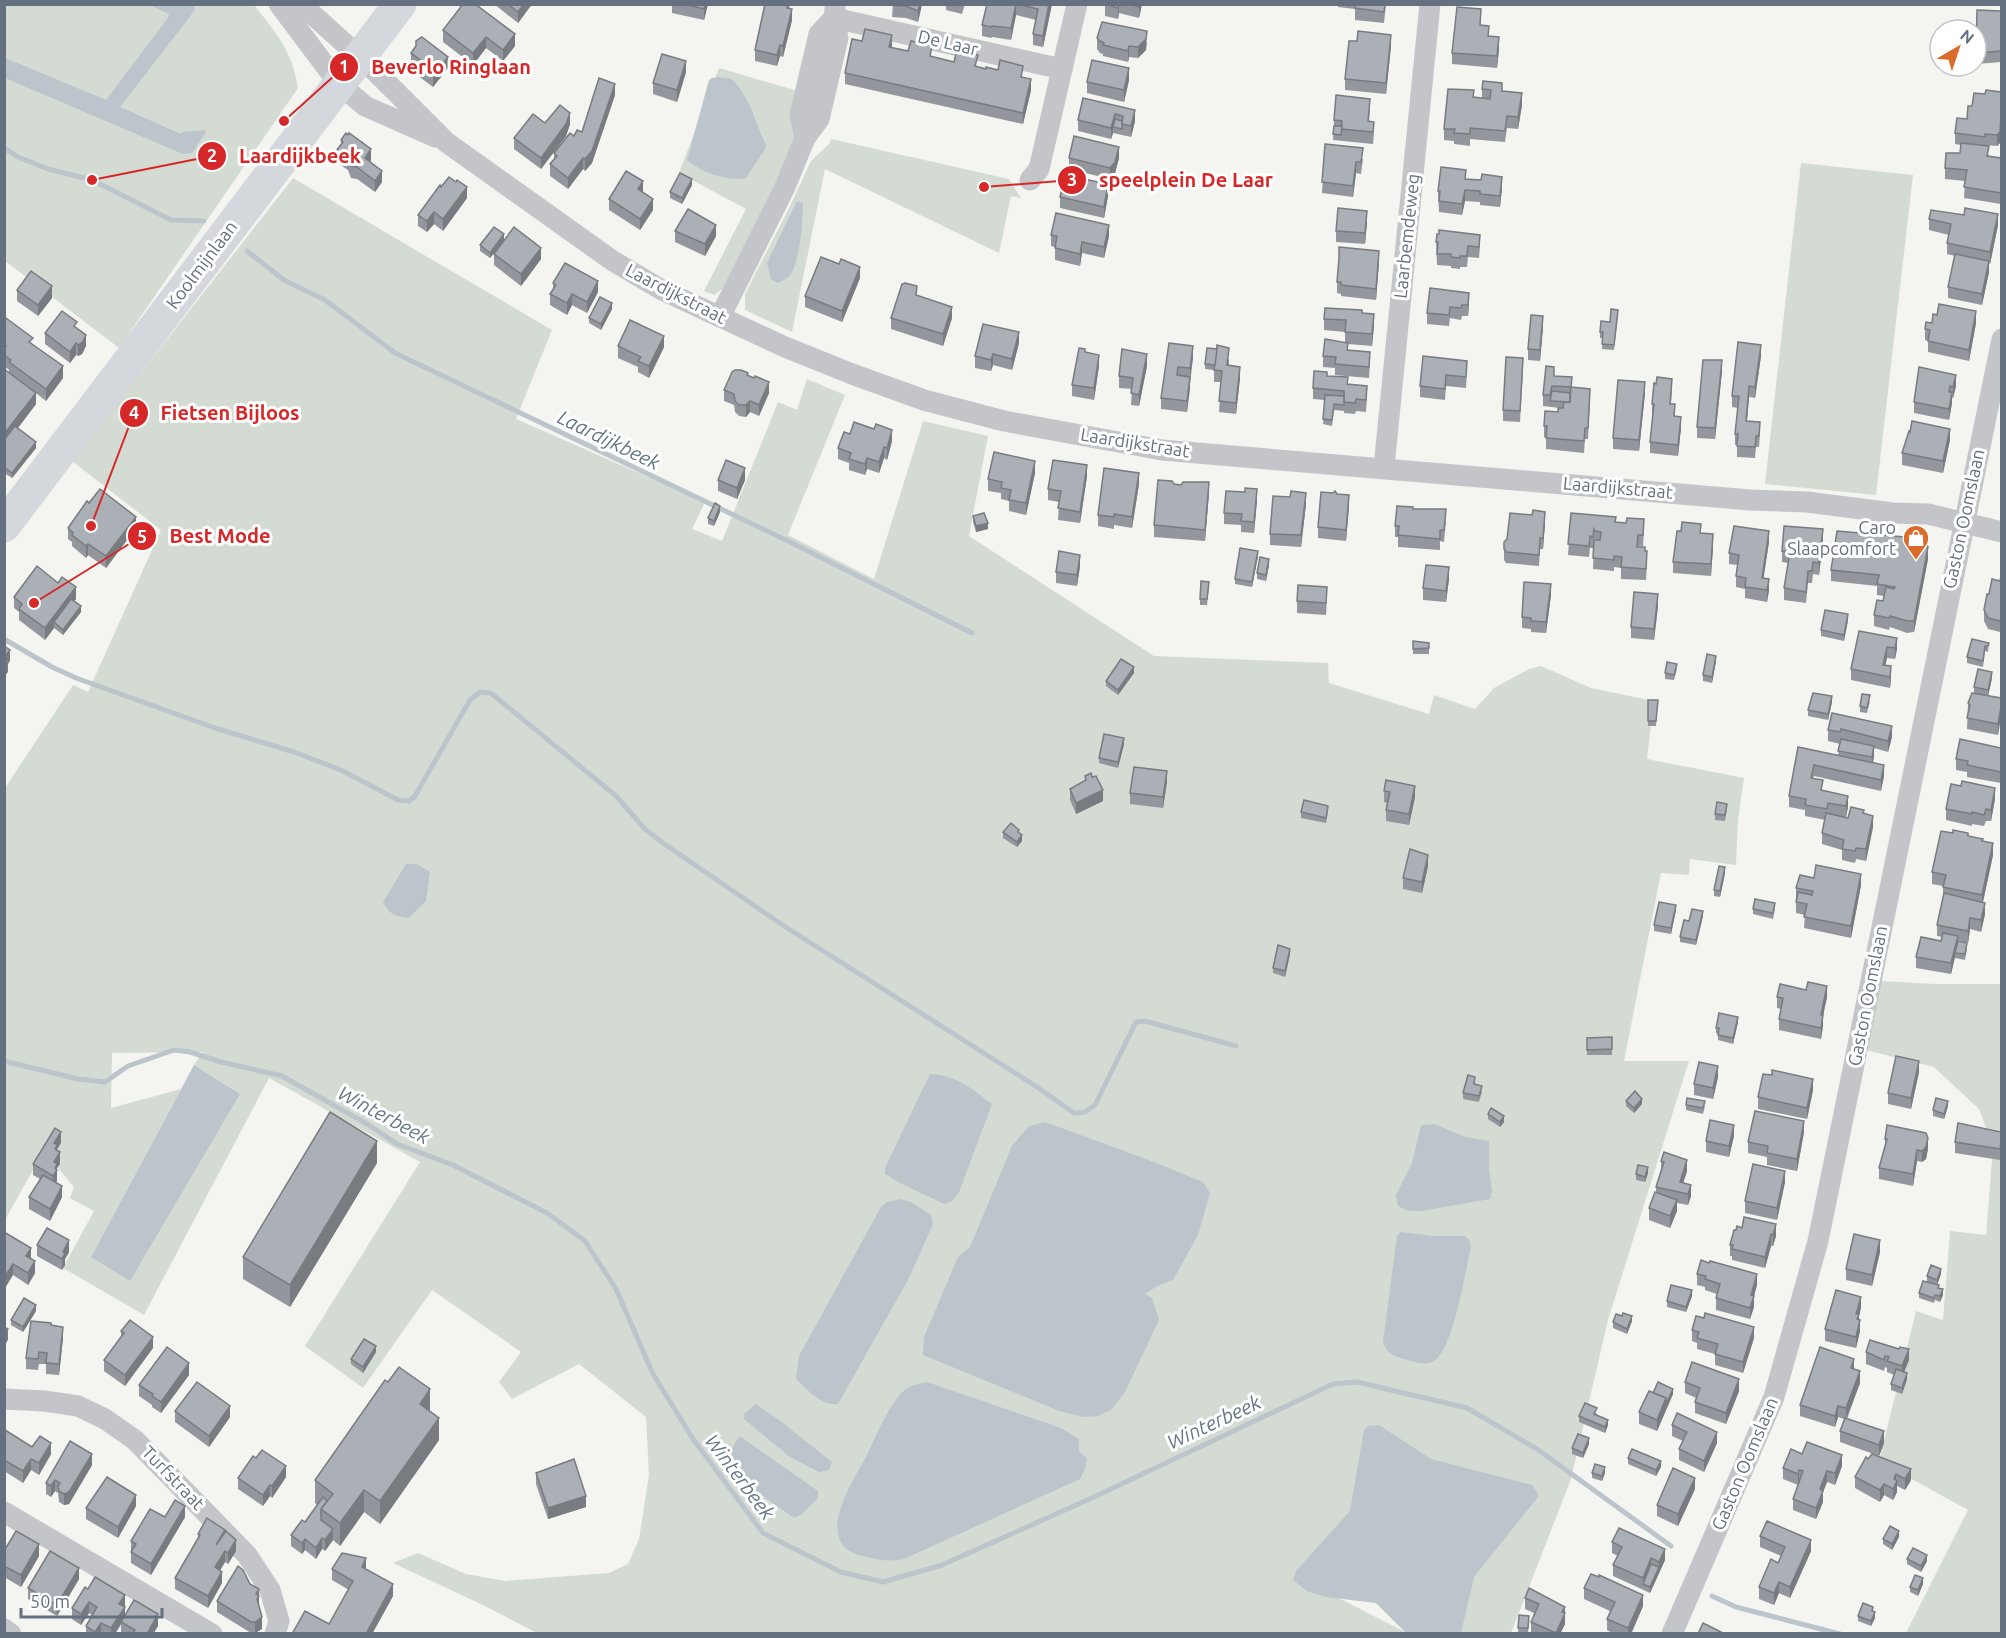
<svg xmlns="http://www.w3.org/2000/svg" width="2006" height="1638" viewBox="0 0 2006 1638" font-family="Ubuntu,sans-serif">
	<rect width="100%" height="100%" fill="#f4f5f1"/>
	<g fill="#d4dbd2" fill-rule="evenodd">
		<path d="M4,5H254C277,34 292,50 298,88L119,348L5,261Z"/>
		<path d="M719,68L801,92L797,135L788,160L725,287L714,295L704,291L746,209L679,173Z"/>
		<path d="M831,139L1009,179L1021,198L1011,196L999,253L825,169L792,332L745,310V294L791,204L811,161L830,143Z"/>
		<path d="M1801,163L1913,175L1876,495L1765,484Z"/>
		<path d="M293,178L552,330L516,419L705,502L692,529L722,541L778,402L797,410L807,379L845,395L788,535L874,579L923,421L988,436L969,536L1154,656L1328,663L1329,683L1429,714L1434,695L1475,709L1494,688L1529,669L1541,666L1591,688L1654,701L1647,759L1744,778L1738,820L1736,865L1690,859L1689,875L1661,873L1624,1061H1689L1608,1320L1571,1479L1511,1633H1452L1354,1502L1323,1590L1407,1633H537L485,1606L393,1563L418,1553L466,1574L505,1581L609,1573L628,1564L639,1539L649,1475L646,1417L579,1364L512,1399L499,1382L521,1352L432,1290L363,1388L305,1346L420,1162L269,1078L144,1315L63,1268L94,1211L70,1198L74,1187L58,1168L61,1162L43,1152L5,1220V788L73,685L88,692L161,530L72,461ZM203,1052L194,1065L240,1094L91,1257L181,1089L111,1108L112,1053Z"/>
		<path d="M1880,981L1935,984H2001V1633H1906L1968,1510L1879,1461L1916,1311L1943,1320L1950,1231L1986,1235L1993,1147L1979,1109L1934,1067L1866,1050Z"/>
	</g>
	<g fill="#bbc5cb">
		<path d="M150,5H194L195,10L120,107L181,134L183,132L205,130L206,132L192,153L183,154L5,78V58L106,100L168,18L169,14Z"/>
		<path d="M718,77L732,79C751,99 754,120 766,145L765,149L746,178C728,182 701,172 687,160L709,80L712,78Z"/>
		<path d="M797,201L803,203C803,219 800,265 789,276C786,279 781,282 777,283L771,279L767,263Z"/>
		<path d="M406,864H417L430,872L426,901L409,918C397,917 388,914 383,902Z"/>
		<path d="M194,1065L240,1094L130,1281L91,1257Z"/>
		<path d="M930,1074C954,1074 974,1090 992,1104L959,1192L952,1201L944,1204L900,1183L885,1174V1168Z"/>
		<path d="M1045,1122L1146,1159L1203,1182L1210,1193L1198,1235L1173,1280L1157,1286L1145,1294L1152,1298L1159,1320L1125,1392L1111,1410L1098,1416L1084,1417L1059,1411L923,1355L924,1337L958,1257L970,1247L1012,1146L1029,1126Z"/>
		<path d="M1434,1124L1465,1137L1489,1141V1170L1492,1191L1490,1199L1421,1211H1409L1398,1206L1396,1195L1412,1163L1421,1125Z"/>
		<path d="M901,1199L911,1202L931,1215L933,1224L909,1278L838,1404C821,1406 808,1390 796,1379L799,1356L881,1207L887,1202Z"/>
		<path d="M1400,1232L1434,1236H1465L1470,1241L1471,1246C1466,1269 1453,1350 1434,1361C1426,1366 1415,1362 1407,1360C1395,1356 1387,1355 1383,1342L1397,1236Z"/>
		<path d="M927,1382L1061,1428L1079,1439V1451L1087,1458L1086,1467L1080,1479L904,1559C885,1562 878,1560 859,1555C812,1540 854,1480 868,1453C876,1436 891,1400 906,1389C912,1385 920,1383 927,1382Z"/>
		<path d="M756,1404L779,1420L832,1462L829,1470L819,1472L790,1457L744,1419V1414Z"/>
		<path d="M1379,1425L1431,1459L1532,1485L1538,1494V1497L1474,1577L1461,1633H1406L1376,1603L1326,1597L1307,1591L1293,1580L1296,1571L1350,1511L1364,1430L1368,1426Z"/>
		<path d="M739,1437H741L818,1491V1498L802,1514L794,1518C779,1507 725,1474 730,1454C731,1449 736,1442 739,1437Z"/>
	</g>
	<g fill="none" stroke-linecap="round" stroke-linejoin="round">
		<g stroke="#bbc5cb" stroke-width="5">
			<path d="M4,148L18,157L48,169L92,180L171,220L204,221"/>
			<path d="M247,251L284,280L325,300L395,353L788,541L972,633"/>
			<path d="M4,639L52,667L76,678L215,728L294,752L341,770L398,800L409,801L415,796L470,700L480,692L491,693L616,796L645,829L663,843L784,926L1037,1087L1074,1113L1085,1112L1095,1105L1136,1022L1145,1021L1236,1046"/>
			<path d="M4,1061L78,1079L105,1082L128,1066L174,1050L190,1052L221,1062L282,1076L369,1125L397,1144L453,1165L547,1213L585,1241L616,1289L653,1374L693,1439L763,1533L841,1572L883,1582L942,1565L1094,1497L1333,1384L1357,1382L1467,1408L1537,1449L1671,1546"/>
			<path d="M1712,1596L1736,1607L1840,1634"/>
		</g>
		<g stroke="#c3c5c9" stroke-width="21">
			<path d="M279,4L339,84L365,106L435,137"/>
			<path d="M301,4L374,70L446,142L613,261L662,290L785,347L852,374L924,400L1004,421L1162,450L1750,500L1807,502L1893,513L1928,514L2002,532"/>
			<path d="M805,138L800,115L819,34L834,18L835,9"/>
			<path d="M1030,180L1039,169L1077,4"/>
			<path d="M720,317L785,187L805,138L819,119L838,38L834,18L1062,69"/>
			<path d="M1384,467L1430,4"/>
			<path d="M4,1399L44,1401L78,1406L105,1419L135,1440L247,1555L270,1590L279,1621L275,1634"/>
			<path d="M4,1512L212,1634"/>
			<path d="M4,1629L11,1634"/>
			<path d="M1672,1634L1774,1397L1818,1241L2002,339"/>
		</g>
		<path stroke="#d4d7dc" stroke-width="33" d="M4,526L400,4"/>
	</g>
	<g fill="#93979d">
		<path d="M494,4H532L518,23Z"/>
		<path d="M672,4H708L704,20L672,13Z"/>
		<path d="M789,4L792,20L783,57L780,56L777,66L755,61V50Z"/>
		<path d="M893,4H922L918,22L906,18L892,17Z"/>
		<path d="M946,4H965L962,14L946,10Z"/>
		<path d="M981,4H1052L1043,47L1033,45V34L1036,20L1016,15L1011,40L992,37L991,38L982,36V25L987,6Z"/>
		<path d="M1105,4H1142L1139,18L1119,13L1118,19L1105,16Z"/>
		<path d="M1338,4H1386L1384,23L1355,20V9L1338,7Z"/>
		<path d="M2001,11V62L1976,64V36Z"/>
		<path d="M1481,21V26L1499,49L1497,68L1452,64V53Z"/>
		<path d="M443,30L515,34V46L503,61L486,48L473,65L443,42Z"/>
		<path d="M1097,38L1147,42L1146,50L1138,58L1129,57L1128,62L1103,56V54L1100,53L1097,49Z"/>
		<path d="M862,41L892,46L891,48L1023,77L1031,90L1023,124L845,84V73Z"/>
		<path d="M416,46L448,68L433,87L417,75V69L411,64V53Z"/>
		<path d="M1391,46L1386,94L1345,90V79Z"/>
		<path d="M686,72L677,102L653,94V83Z"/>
		<path d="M1129,80L1124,102L1087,93V82Z"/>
		<path d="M1482,89L1502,91L1522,105L1518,129L1507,128L1505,142L1470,139V146L1454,144V141L1444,140V129L1474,97L1482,98Z"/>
		<path d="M1985,94L2000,143L1997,146L1985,145L1989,156L2001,158V204L1964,198L1965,181L1945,179V168L1960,153L1961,145L1955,144V133L1967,119L1972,106Z"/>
		<path d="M615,95L592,163L585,171L583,169L568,189L550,176V164L554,159V153L574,136L582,132Z"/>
		<path d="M1083,98L1135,121L1131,137L1113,133L1111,139L1078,131V120Z"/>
		<path d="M1370,110L1369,121L1374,133L1373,144L1333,140L1334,120Z"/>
		<path d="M545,123L570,124L566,136L541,169L514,149V138Z"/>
		<path d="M341,140L371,160L370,162L382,182L375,192L357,179L351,178L348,170L336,162V151L341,145Z"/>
		<path d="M1325,144L1363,159L1361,174L1356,173L1353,197L1322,193Z"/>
		<path d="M1069,158H1119L1115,173L1110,179L1069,169Z"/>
		<path d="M1466,179L1502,188L1500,207L1480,205V202L1465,201L1462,215L1439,212L1438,191Z"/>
		<path d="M692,185L682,204L670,198V192Z"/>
		<path d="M643,192L653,210L640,230L609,210V199Z"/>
		<path d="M1108,196L1104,218L1060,208V197Z"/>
		<path d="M467,198L443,231L434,224L427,232L418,226V215Z"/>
		<path d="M1929,219L1998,225L1990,264L1989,263V272L1982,305L1948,298V287L1955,256L1947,254V243L1949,235L1929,230Z"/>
		<path d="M1367,222L1365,244L1336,242V231Z"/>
		<path d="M675,231L716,236L705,256L675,242Z"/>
		<path d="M1051,235L1109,236L1104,258L1082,253L1080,266L1055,260V247L1051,246Z"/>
		<path d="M504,240L541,259L521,286L494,265V254L503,242L490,258L480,251V245Z"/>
		<path d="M1436,242L1480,246L1479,258L1468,257L1467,267H1460V269L1451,268V266L1437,265Z"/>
		<path d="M1339,247L1379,262L1376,300L1341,296V294L1337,293V282L1339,262Z"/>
		<path d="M839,264L860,278L842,322L805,307V296Z"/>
		<path d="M553,283L598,292L587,313L572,305L567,315L550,305V294L553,289Z"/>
		<path d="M1430,288L1469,304L1468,316H1462L1461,320L1450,318L1449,326L1427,324V313Z"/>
		<path d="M17,290L52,298L38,316L17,301Z"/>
		<path d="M917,295L952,318L943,346L891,329V318Z"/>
		<path d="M612,309L601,330L589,323V318Z"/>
		<path d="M1362,313L1374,325L1372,346L1348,344V350L1370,363L1369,378L1335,375V368L1323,367V356L1345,342V332L1324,330V319Z"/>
		<path d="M1618,316L1614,350L1602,349L1603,338H1600V332L1610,322Z"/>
		<path d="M4,321L33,344L63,378L46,401L36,393V404L18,428L36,448L12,478L4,473V369L9,372V370L4,366Z"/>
		<path d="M1932,323H1976L1969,361L1928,352V341L1925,340V329Z"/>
		<path d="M1543,327L1540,361L1528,360V349Z"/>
		<path d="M45,333L86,346L82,354L78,356L76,355L70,363L45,344Z"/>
		<path d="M1019,343L1012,370L993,365L991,371L975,368V356Z"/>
		<path d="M1169,343L1193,357L1187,412L1161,409V398Z"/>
		<path d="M618,346L664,347L649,378L638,372V367L618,358Z"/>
		<path d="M1085,352L1099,366L1094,400L1072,396V385Z"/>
		<path d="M1423,356L1467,372L1466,388L1446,386L1445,400L1420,397V386Z"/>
		<path d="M1761,356L1755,398L1749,397L1747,421L1760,433L1759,447H1756L1755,458L1737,457V445H1735V434L1738,408L1732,407V396Z"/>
		<path d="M1229,359V366L1240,378L1236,414L1219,412L1221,382H1214V370L1205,369V364Z"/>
		<path d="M1147,366L1139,406L1131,405L1132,389L1119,388V376Z"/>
		<path d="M1523,370L1520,422L1503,421V410Z"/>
		<path d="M1722,371L1715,439L1697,438V427Z"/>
		<path d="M1956,375V386L1953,398H1952V403L1949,420L1914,413V402Z"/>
		<path d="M748,376L769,393L759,416L750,412L746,417L739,416L735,412L734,405L724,401V390Z"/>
		<path d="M1554,376L1590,400L1588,439H1585L1584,453L1546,449V438L1544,437V426L1558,412L1560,408L1543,406V395Z"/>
		<path d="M1348,384L1367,397L1366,412L1356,411L1355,414L1344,413V411L1334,410L1332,426L1323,424L1325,400L1313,399V388Z"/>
		<path d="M1672,390L1671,404L1675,416L1681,428L1678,456L1650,453V442L1653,415H1652V404Z"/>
		<path d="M1645,393L1639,451L1613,449V438Z"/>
		<path d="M850,434L892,441L887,460L884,458L879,473L867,469L865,475L849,470V463L838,459V448Z"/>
		<path d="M1950,440L1943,473L1902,465V453Z"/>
		<path d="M1035,473L1026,515L1009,511V501L1001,499V493L988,491V479Z"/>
		<path d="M1087,476L1080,523L1058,520L1059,502L1048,500V489Z"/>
		<path d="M718,480H745L737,499L718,491Z"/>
		<path d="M1139,484L1132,528L1114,525V529L1098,526V515Z"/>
		<path d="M1174,484L1181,485L1209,493L1205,541L1154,537V525Z"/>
		<path d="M1257,500L1254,533L1241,532V525L1224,524V513Z"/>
		<path d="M1306,504L1301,547L1270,545V534Z"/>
		<path d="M1349,506L1346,541L1318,538V527Z"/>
		<path d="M1413,509L1446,521L1444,542L1440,541V550L1398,547V537H1395V526Z"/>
		<path d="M720,512L714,526L708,524V518Z"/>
		<path d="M1571,513L1616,522L1644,531L1643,546H1638V547L1645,551L1647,562L1646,580L1621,579V568L1614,567V571L1593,569L1594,540L1593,548H1590L1589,557L1568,555Z"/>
		<path d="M973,516L988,529L976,532L973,522Z"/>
		<path d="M1545,523L1543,549H1540L1539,566L1506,563L1504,560V542Z"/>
		<path d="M68,528H136L106,568L88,555L86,558L72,546V542L68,539Z"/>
		<path d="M1823,540L1819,575L1813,574L1812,583H1808L1806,603L1784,600V588L1788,563L1782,562V551Z"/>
		<path d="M1769,542L1763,578L1769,590L1767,602L1745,598V589L1736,587V576L1738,565L1729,564V553Z"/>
		<path d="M1713,545L1711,576L1673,573V562Z"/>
		<path d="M1258,556L1252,587L1235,584V579Z"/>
		<path d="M1928,559L1914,632L1907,633L1890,627L1889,630L1874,626V615L1883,601L1884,596L1877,595V586L1831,581V570Z"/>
		<path d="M1269,565L1266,581L1257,579V573Z"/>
		<path d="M1080,566L1077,586L1056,583V572Z"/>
		<path d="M1449,579L1446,602L1423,600V588Z"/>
		<path d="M2000,581V632L1988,629L1984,621V610L1989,594Z"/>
		<path d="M1209,587L1207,605H1200V599Z"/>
		<path d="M1551,595L1546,633L1531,632V629L1522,628V617Z"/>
		<path d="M14,597L76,599L74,601L81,612L63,635L54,628L45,640L19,620V612L14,608Z"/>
		<path d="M1327,598L1326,615L1297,613V601Z"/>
		<path d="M1658,606L1654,640L1631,638V627Z"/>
		<path d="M1848,620L1844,641L1821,636V630Z"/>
		<path d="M1859,631L1897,649L1895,659L1887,658L1885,665L1891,678L1890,688L1851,680V669Z"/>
		<path d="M1413,641L1429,643V654H1413Z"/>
		<path d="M1989,643L1988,652L1985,651L1983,667L1967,663V657Z"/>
		<path d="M1716,661L1712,683L1703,681V675Z"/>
		<path d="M1677,669L1674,680L1665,679V673Z"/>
		<path d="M1134,673L1118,695L1106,686V681Z"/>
		<path d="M1992,678L1988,696L1974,693V687Z"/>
		<path d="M2001,698L1998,735L1967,729L1968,703Z"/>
		<path d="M1648,700H1658L1656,726H1648Z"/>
		<path d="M1870,701L1867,713L1860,712V706Z"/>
		<path d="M1832,702L1828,720L1808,716V710Z"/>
		<path d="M1832,713L1892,737L1888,752L1874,748L1873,762L1884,776L1881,791L1814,776L1813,779L1823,791L1848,807L1846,817L1848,818L1864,813L1873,827L1866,861L1856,859L1855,863L1842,860V850L1822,844V833L1825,820L1805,816V810L1789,807V796L1798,747L1838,755L1840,744L1828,741V730Z"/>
		<path d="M1124,744L1118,768L1099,763V758Z"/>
		<path d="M2001,748V783L1967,777V772L1956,770V759Z"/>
		<path d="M1085,776L1103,801L1076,814L1070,800V789L1085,781Z"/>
		<path d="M1167,782L1163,808L1130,804V793Z"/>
		<path d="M1384,791L1415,797L1409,825L1386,821V810L1387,803L1384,802Z"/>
		<path d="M1995,799L1991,821H1986L1984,826L1972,824V826L1946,820V809Z"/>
		<path d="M1727,810L1725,821L1715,820V814Z"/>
		<path d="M1301,812H1328L1326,823L1301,818Z"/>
		<path d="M1003,832L1019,833L1022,841L1017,847L1003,838Z"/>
		<path d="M1968,836L1983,841L1993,855L1983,902L1985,914L1981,932L1970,929L1968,943L1958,940V941L1967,949L1965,960L1955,958V957L1951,974L1916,968V957L1941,941L1942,937L1937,936V925L1943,898V886L1932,884V872Z"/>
		<path d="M1428,866L1422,893L1403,889V878Z"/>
		<path d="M1725,873L1720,897L1714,896V890Z"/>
		<path d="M1861,885L1851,938L1804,928L1805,915L1796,913V888Z"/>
		<path d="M1753,909H1775L1773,919L1753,914Z"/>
		<path d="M1676,910L1671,934L1654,931V925Z"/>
		<path d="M1703,916L1696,945L1680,942V937L1689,921Z"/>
		<path d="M1290,954L1285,977L1273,973V968Z"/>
		<path d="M1806,990L1827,997L1823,1015V1026L1821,1039L1779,1030V1019L1781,1009L1777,1008V997Z"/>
		<path d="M1738,1022L1733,1044L1718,1040V1034L1716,1033V1028Z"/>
		<path d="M1587,1038L1612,1049V1055H1587Z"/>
		<path d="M1919,1072L1911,1109L1888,1104V1093Z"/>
		<path d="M1718,1077L1713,1099L1694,1095V1084Z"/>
		<path d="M1475,1082V1085L1482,1092L1479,1102L1463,1099V1093Z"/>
		<path d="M1813,1090L1807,1119L1758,1109V1097Z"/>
		<path d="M1626,1101L1642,1104L1634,1113L1626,1106Z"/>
		<path d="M1686,1105L1705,1106L1703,1114L1686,1110Z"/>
		<path d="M1948,1106L1944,1119L1933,1116V1110Z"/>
		<path d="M1488,1114L1504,1122L1500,1127L1488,1119Z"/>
		<path d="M1804,1132L1797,1171L1767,1165V1157L1748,1153V1142Z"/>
		<path d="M2001,1132L2000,1160L1955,1153V1142Z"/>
		<path d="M1734,1136L1729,1157L1706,1152V1141Z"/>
		<path d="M1885,1139L1928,1149L1926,1159L1922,1162L1917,1161L1913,1186L1879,1179V1168L1885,1148Z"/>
		<path d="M61,1143L57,1149L60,1164L57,1168L56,1182L62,1197L50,1221L29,1209V1197L40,1179L33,1175V1164Z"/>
		<path d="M1661,1161L1687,1171L1683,1183L1691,1196L1688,1205L1677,1203V1211L1670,1228L1649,1220V1208L1656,1193V1187L1661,1172Z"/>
		<path d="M377,1163L290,1307L243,1279V1257Z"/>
		<path d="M1648,1173L1645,1182L1636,1180V1174Z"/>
		<path d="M1785,1182L1777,1220L1745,1213V1201Z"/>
		<path d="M1737,1226L1776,1236L1773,1246H1771L1765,1268L1732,1260V1256H1730V1245Z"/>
		<path d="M4,1232L31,1259L35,1273L28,1285L13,1275Z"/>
		<path d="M37,1245L69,1252L65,1259V1265L62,1270L37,1256Z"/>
		<path d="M1880,1252L1872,1286L1846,1280V1269Z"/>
		<path d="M1697,1274L1757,1285L1754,1296V1307L1750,1319L1716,1310V1298L1717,1294L1705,1290V1287L1697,1285Z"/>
		<path d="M1941,1274L1937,1285L1943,1295L1940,1302L1935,1300L1934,1303L1919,1298V1293L1927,1282V1276Z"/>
		<path d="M1692,1296L1686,1312L1667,1307V1301Z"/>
		<path d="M1861,1308L1859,1315L1860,1331L1856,1348L1825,1341V1329Z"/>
		<path d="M36,1311L23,1332L11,1325V1320Z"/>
		<path d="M1632,1321L1627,1334L1613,1328V1322Z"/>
		<path d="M51,1325L63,1338L59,1375L46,1374V1364H39L38,1370L26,1369V1358Z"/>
		<path d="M1692,1330L1754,1338L1743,1373L1715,1365V1354L1697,1349V1343L1692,1341Z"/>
		<path d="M121,1331L153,1348L125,1386L104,1371V1360L121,1337Z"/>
		<path d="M376,1352L363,1373L351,1364V1359Z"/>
		<path d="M1866,1352L1909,1360L1904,1372L1907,1379L1902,1394L1891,1390V1384L1894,1375L1887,1372V1368L1885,1367L1884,1371L1866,1364Z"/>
		<path d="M1854,1370L1860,1383L1847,1419L1884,1443L1879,1456L1840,1442V1431L1844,1419L1838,1417L1835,1427L1800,1416V1405Z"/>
		<path d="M189,1375L161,1413L152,1407V1405L139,1396V1385Z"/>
		<path d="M1685,1382L1739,1391L1726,1424L1695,1413V1402L1696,1398L1685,1393Z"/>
		<path d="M1653,1393L1673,1394L1657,1431L1639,1424V1412Z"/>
		<path d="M175,1411L230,1417L209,1447L175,1422Z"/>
		<path d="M430,1411L439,1440L380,1524L364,1512L340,1546L333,1540L325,1551L322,1549L316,1559L305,1550L302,1554L291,1546V1535L305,1522L317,1505L315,1503V1480Z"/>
		<path d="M1597,1413L1596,1415L1608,1425L1605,1433L1579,1422V1416Z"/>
		<path d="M1672,1425L1717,1443L1704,1472L1679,1460V1449L1683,1441L1672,1436Z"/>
		<path d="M4,1431L32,1447L51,1454L39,1475L31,1470L23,1483L4,1471Z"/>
		<path d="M1589,1444L1583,1458L1572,1454V1448Z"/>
		<path d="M1802,1454L1842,1466L1835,1485L1827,1482L1823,1492V1502L1816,1519L1793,1510V1499L1798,1485L1783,1479V1468Z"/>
		<path d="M1866,1457L1911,1480L1905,1490L1897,1486V1492L1893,1500L1884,1495L1880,1502L1855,1488V1477Z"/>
		<path d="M256,1458L286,1477L272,1498L270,1496L263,1506L238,1489V1478Z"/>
		<path d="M1628,1458L1661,1467L1656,1476L1628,1464Z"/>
		<path d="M92,1465L69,1504L64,1505L59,1502L58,1493L55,1491L51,1497L46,1494V1483Z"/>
		<path d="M536,1473L586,1507L548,1519L536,1484Z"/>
		<path d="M1592,1473H1605L1602,1481L1592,1478Z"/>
		<path d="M1695,1489L1678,1526L1657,1516V1505Z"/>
		<path d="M136,1506L118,1538L86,1519V1508Z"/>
		<path d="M165,1517H185L151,1575L131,1563V1541Z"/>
		<path d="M225,1532L236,1551L228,1564L225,1562L220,1570L222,1583L208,1608L175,1589V1578L198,1539V1534Z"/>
		<path d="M1760,1536L1811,1551L1790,1598L1779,1593L1774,1605L1759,1599V1587L1778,1563L1781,1556L1760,1547Z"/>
		<path d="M1899,1537L1892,1550L1883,1544V1539Z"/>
		<path d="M1612,1542L1665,1560L1650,1593L1613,1576V1565L1618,1556L1612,1553Z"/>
		<path d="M4,1551L39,1556L21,1587L4,1577Z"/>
		<path d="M1907,1559L1927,1561L1921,1572L1907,1564Z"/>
		<path d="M332,1569H366L393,1596L372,1634H292L329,1624L349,1590L332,1580Z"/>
		<path d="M1599,1577L1643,1606L1631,1634H1614L1607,1630V1619L1610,1611L1584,1599V1588Z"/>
		<path d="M79,1579L57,1616L28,1599V1588Z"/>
		<path d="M250,1584L259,1600V1605L262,1629L255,1633H251L217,1612V1601Z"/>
		<path d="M1923,1584L1918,1596L1910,1592V1587Z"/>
		<path d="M85,1587L125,1606V1616L158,1626L153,1634H122L121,1633V1624L115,1634H86V1626L92,1615L89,1613L81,1625L72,1619V1608Z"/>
		<path d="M1525,1598L1565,1607V1624L1560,1634L1531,1633V1622L1534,1613L1525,1609Z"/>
		<path d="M1519,1615L1529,1616L1528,1634L1518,1633Z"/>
		<path d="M1858,1616L1875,1618L1871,1626L1858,1621Z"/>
	</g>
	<g fill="#787b7f">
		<path d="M524,4H532L518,23V12Z"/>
		<path d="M705,4H708L704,20V9Z"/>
		<path d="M920,4H922L918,22V11Z"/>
		<path d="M1016,4V15L1011,40V28Z"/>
		<path d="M1049,4H1052L1043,47V36Z"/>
		<path d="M1119,4V13L1118,19V8Z"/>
		<path d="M1140,4H1142L1139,18V7Z"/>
		<path d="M792,9V20L783,57V46Z"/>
		<path d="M1147,31L1146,50L1138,58V47Z"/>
		<path d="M515,34V46L503,61V50Z"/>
		<path d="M892,35V46L889,58V47Z"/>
		<path d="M1391,35V46L1386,94V83Z"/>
		<path d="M486,37V48L473,65V53Z"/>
		<path d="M1499,37V49L1497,68V56Z"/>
		<path d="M780,45V56L777,66V55Z"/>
		<path d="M1129,46V57L1128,62V51Z"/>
		<path d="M448,57V68L433,87V76Z"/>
		<path d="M686,61V72L677,102V90Z"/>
		<path d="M1129,68V80L1124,102V90Z"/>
		<path d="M1031,79V90L1023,124V113Z"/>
		<path d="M615,84V95L592,163L585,171V159Z"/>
		<path d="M1522,93V105L1518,129V117Z"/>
		<path d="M1135,110V121L1131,137V126Z"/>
		<path d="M570,113V124L566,136L541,169V158Z"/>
		<path d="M1115,114V125L1113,127V133L1111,139V128Z"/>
		<path d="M2001,116V127L2000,143L1997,146V135Z"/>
		<path d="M1119,147V158L1115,173L1110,179V168Z"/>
		<path d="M371,149V160L365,169V158Z"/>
		<path d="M583,158V169L568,189V178Z"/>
		<path d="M1356,162V173L1353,197V186Z"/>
		<path d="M382,171V182L375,192V181Z"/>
		<path d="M1502,177V188L1500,207V196Z"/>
		<path d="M692,179V185L682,204V198Z"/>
		<path d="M643,181V192L638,189Z"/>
		<path d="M1108,184V196L1104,218V207Z"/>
		<path d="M467,187V198L443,231V219Z"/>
		<path d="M1465,190V201L1462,215V204Z"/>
		<path d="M653,199V210L640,230V219Z"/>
		<path d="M1367,211V222L1365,244V233Z"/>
		<path d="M434,212V224L427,232V221Z"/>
		<path d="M1998,214V225L1990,264V252Z"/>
		<path d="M716,225V236L705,256V244Z"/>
		<path d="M1109,225V236L1104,258V247Z"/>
		<path d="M504,234V240L490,258V253Z"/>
		<path d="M1082,242V253L1080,266V254Z"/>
		<path d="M541,248V259L521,286V274Z"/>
		<path d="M1379,251V262L1376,300V289Z"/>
		<path d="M1989,261V272L1982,305V294Z"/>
		<path d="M860,267V278L842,322V311Z"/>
		<path d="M598,281V292L587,313V302Z"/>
		<path d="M52,286V298L38,316V305Z"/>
		<path d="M1469,293V304L1468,316V305Z"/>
		<path d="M572,294V305L567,315V303Z"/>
		<path d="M612,303V309L601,330V324Z"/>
		<path d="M952,307V318L943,346V334Z"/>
		<path d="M1976,311V323L1969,361V350Z"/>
		<path d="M1374,314V325L1372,346V334Z"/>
		<path d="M1543,316V327L1540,361V350Z"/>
		<path d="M1019,332V343L1012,370V359Z"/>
		<path d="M86,335V346L82,354L78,356V345Z"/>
		<path d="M664,336V347L649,378V366Z"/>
		<path d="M76,343V355L70,363V352Z"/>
		<path d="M1761,345V356L1755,398V387Z"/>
		<path d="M1193,346V357L1190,379V368Z"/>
		<path d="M993,354V365L991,371V360Z"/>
		<path d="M1147,354V366L1139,406V395Z"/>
		<path d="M1099,355V366L1094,400V388Z"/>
		<path d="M1722,360V371L1715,439V428Z"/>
		<path d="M63,366V378L46,401V389Z"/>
		<path d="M1240,367V378L1236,414V403Z"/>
		<path d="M1956,375V386L1953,398V387Z"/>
		<path d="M1190,377V389L1187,412V401Z"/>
		<path d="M769,382V393L759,416V405Z"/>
		<path d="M1645,382V393L1639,451V440Z"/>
		<path d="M1749,386V397L1746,432V421Z"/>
		<path d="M1952,392V403L1949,420V409Z"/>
		<path d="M36,393V404L4,446V434Z"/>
		<path d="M750,401V412L746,417V405Z"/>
		<path d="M1681,417V428L1678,456V445Z"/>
		<path d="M1950,429V440L1943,473V461Z"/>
		<path d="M892,430V441L887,460V448Z"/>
		<path d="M36,442V448L12,478V473Z"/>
		<path d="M884,447V458L879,473V462Z"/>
		<path d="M867,458V469L865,475V464Z"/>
		<path d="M1035,461V473L1026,515V503Z"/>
		<path d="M1087,465V476L1080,523V512Z"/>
		<path d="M745,468V480L737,499V488Z"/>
		<path d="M1139,473V484L1132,528V517Z"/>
		<path d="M1209,482V493L1205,541V530Z"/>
		<path d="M1257,489V500L1254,533V522Z"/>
		<path d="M1306,493V504L1301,547V535Z"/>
		<path d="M1349,495V506L1346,541V530Z"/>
		<path d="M720,506V512L714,526V521Z"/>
		<path d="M1545,512V523L1543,549V538Z"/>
		<path d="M136,517V528L106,568V556Z"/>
		<path d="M988,523V529L976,532V526Z"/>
		<path d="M1823,529V540L1819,575V563Z"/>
		<path d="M1769,531V542L1762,589V578Z"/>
		<path d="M1713,534V545L1711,576V564Z"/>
		<path d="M88,544V555L86,558V546Z"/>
		<path d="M1928,547V559L1914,632V621Z"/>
		<path d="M1258,551V556L1252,587V582Z"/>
		<path d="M1080,555V566L1077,586V575Z"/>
		<path d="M1269,559V565L1266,581V575Z"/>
		<path d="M1449,567V579L1446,602V591Z"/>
		<path d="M1769,579V590L1767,602V590Z"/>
		<path d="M1551,584V595L1546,633V622Z"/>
		<path d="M76,587V599L57,624L54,622V628L45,640V628Z"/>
		<path d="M1658,594V606L1654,640V629Z"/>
		<path d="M81,606V612L63,635V630Z"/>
		<path d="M1848,614V620L1844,641V635Z"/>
		<path d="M2001,619V630L2000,632V621Z"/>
		<path d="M1897,638V649L1895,659V648Z"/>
		<path d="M1887,647V658L1883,676V665Z"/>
		<path d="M10,650V661L8,664V672L4,677V657Z"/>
		<path d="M1716,656V661L1712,683V677Z"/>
		<path d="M1891,666V678L1890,688V677Z"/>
		<path d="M1134,667V673L1118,695V690Z"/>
		<path d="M1992,672V678L1988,696V690Z"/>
		<path d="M1832,696V702L1828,720V714Z"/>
		<path d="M2001,707V718L1998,735V724Z"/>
		<path d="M1892,726V737L1888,752V741Z"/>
		<path d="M1124,738V744L1118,768V762Z"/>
		<path d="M1874,746V757L1872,769V757Z"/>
		<path d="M1884,765V776L1881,791V780Z"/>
		<path d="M1167,771V782L1163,808V797Z"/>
		<path d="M1415,786V797L1409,825V814Z"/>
		<path d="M1995,788V799L1991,821V810Z"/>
		<path d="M1103,790V801L1076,814V803Z"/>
		<path d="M1848,796V807L1846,817V806Z"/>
		<path d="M1873,816V827L1866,861V849Z"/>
		<path d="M1022,835V841L1017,847V842Z"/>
		<path d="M1993,843V855L1982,906V895Z"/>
		<path d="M1428,855V866L1422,893V882Z"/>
		<path d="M1725,867V873L1720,897V891Z"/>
		<path d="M1861,874V885L1851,938V926Z"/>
		<path d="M1985,903V914L1981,932V920Z"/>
		<path d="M1676,905V910L1671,934V928Z"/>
		<path d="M1703,911V916L1696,945V940Z"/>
		<path d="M1970,918V929L1968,943V931Z"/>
		<path d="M1958,936V947L1955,953V957L1951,974V963Z"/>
		<path d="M1290,949V954L1285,977V971Z"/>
		<path d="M1827,986V997L1821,1026V1015Z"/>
		<path d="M1823,1015V1026L1821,1039V1028Z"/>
		<path d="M1738,1017V1022L1733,1044V1038Z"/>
		<path d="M1919,1061V1072L1911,1109V1098Z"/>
		<path d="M1718,1066V1077L1713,1099V1088Z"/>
		<path d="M1813,1079V1090L1807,1119V1108Z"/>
		<path d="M1642,1099V1104L1634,1113V1108Z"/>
		<path d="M1948,1101V1106L1944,1119V1114Z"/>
		<path d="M1504,1116V1122L1500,1127V1122Z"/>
		<path d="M1804,1121V1132L1797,1171V1159Z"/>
		<path d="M1734,1125V1136L1729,1157V1146Z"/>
		<path d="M61,1132V1143L57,1149V1157L54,1143Z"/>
		<path d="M1928,1138V1149L1926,1159L1922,1162V1151Z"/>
		<path d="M377,1141V1163L290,1307V1285Z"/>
		<path d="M2001,1142V1153L2000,1160V1149Z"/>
		<path d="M1917,1150V1161L1913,1186V1174Z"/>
		<path d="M60,1152V1164L57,1168V1181L53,1187L54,1162Z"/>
		<path d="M1687,1160V1171L1680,1193V1182Z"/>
		<path d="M1648,1167V1173L1645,1182V1177Z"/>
		<path d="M1785,1171V1182L1777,1220V1208Z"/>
		<path d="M1691,1185V1196L1688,1205V1194Z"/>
		<path d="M62,1186V1197L50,1221V1209Z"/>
		<path d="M1677,1200V1211L1670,1228V1216Z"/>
		<path d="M1776,1224V1236L1773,1246V1235Z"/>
		<path d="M1771,1234V1246L1765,1268V1257Z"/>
		<path d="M69,1240V1252L65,1259V1265L62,1270L63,1252Z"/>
		<path d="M1880,1240V1252L1872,1286V1275Z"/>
		<path d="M31,1248V1259L26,1256Z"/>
		<path d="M35,1261V1273L28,1285V1273Z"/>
		<path d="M13,1264V1275L4,1290V1278Z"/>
		<path d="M1941,1269V1274L1937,1285V1280Z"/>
		<path d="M1757,1274V1285L1751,1306V1295Z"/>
		<path d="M1943,1289V1295L1940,1302V1296Z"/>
		<path d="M1692,1290V1296L1686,1312V1307Z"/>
		<path d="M1754,1296V1307L1750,1319V1308Z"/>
		<path d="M1861,1297V1308L1859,1315V1325L1860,1320V1331L1856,1348V1314Z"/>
		<path d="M36,1305V1311L23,1332V1327Z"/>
		<path d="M1632,1316V1321L1627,1334V1329Z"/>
		<path d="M63,1327V1338L59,1375V1364Z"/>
		<path d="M1754,1327V1338L1743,1373V1362Z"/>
		<path d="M8,1329V1340L4,1346V1335Z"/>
		<path d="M153,1337V1348L125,1386V1375Z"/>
		<path d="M376,1346V1352L363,1373V1367Z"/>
		<path d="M1909,1349V1360L1902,1377V1366Z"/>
		<path d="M1854,1359V1370L1851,1368Z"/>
		<path d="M189,1363V1375L161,1413V1402Z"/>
		<path d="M1860,1371V1383L1846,1419V1408Z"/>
		<path d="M1907,1373V1379L1902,1394V1388Z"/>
		<path d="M1739,1379V1391L1726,1424V1413Z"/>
		<path d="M430,1389V1411L420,1404Z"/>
		<path d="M1673,1389V1394L1657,1431V1420L1666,1398Z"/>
		<path d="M230,1406V1417L209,1447V1436Z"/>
		<path d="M1838,1406V1417L1835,1427V1416Z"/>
		<path d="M439,1418V1440L380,1524V1501Z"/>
		<path d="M1608,1420V1425L1605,1433V1427Z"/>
		<path d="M1884,1431V1443L1879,1456V1445Z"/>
		<path d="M1717,1432V1443L1704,1472V1461Z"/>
		<path d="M1589,1438V1444L1583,1458V1453Z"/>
		<path d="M51,1443V1454L39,1475V1463Z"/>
		<path d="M92,1454V1465L69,1504L64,1505V1494Z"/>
		<path d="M1842,1455V1466L1835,1485V1473Z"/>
		<path d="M31,1459V1470L23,1483V1471Z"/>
		<path d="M1661,1461V1467L1656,1476V1470Z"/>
		<path d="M286,1466V1477L272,1498V1486Z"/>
		<path d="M1605,1467V1473L1602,1481V1476Z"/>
		<path d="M1911,1469V1480L1905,1490V1479Z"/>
		<path d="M1799,1470V1481L1798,1485V1474Z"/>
		<path d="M1827,1471V1482L1823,1492V1502L1816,1519V1508L1820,1489Z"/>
		<path d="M1896,1474V1484L1897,1481V1492L1893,1500L1894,1479Z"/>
		<path d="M1695,1478V1489L1678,1526V1514Z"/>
		<path d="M55,1480V1491L51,1497V1486Z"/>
		<path d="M1884,1484V1495L1880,1502V1490Z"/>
		<path d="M270,1485V1496L263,1506V1495Z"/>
		<path d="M364,1490V1512L340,1546V1523Z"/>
		<path d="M136,1495V1506L118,1538V1527Z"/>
		<path d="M586,1496V1507L548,1519V1508Z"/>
		<path d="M185,1506V1517L151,1575V1564Z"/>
		<path d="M333,1529V1540L325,1551V1540Z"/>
		<path d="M1899,1531V1537L1892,1550V1544Z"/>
		<path d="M322,1538V1549L316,1559V1548Z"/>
		<path d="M305,1539V1550L302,1554V1543Z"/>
		<path d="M236,1540V1551L228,1564V1553Z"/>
		<path d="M1811,1540V1551L1790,1598V1587Z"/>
		<path d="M39,1544V1556L21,1587V1575Z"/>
		<path d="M1665,1549V1560L1650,1593V1587L1659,1567V1562Z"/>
		<path d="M225,1551V1562L215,1579V1567Z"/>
		<path d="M1927,1555V1561L1921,1572V1566Z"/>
		<path d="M366,1558V1570L362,1567Z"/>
		<path d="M1651,1558V1570L1643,1584V1578Z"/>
		<path d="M79,1568V1579L57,1616V1605Z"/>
		<path d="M222,1572V1583L208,1608V1596Z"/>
		<path d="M1923,1578V1584L1918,1596V1590Z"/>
		<path d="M1779,1582V1593L1774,1605V1593Z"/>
		<path d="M393,1584V1596L372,1634H367V1632Z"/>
		<path d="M259,1589V1607L256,1594Z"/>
		<path d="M125,1595V1606L121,1614L125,1607V1619L121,1622V1624L115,1634H111V1628L119,1604Z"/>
		<path d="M1643,1595V1606L1631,1634H1628V1628Z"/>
		<path d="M89,1602V1613L81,1625V1614Z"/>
		<path d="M1565,1607V1624L1560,1634H1556L1562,1618V1612Z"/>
		<path d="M1875,1612V1618L1871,1626V1621Z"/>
		<path d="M158,1614V1626L153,1634H147Z"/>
		<path d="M262,1617V1629L255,1633V1622Z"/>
		<path d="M101,1623V1634H95V1632Z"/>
	</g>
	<g fill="#abb0b6" stroke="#787b7f" stroke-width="1.5">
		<path d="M463,4H475L515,34L503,50L486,37L473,53L443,30Z"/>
		<path d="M508,4H524L518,12Z"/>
		<path d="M685,4H705L704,9Z"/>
		<path d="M765,4H788L787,8L792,9L783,46L780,45L777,55L755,50Z"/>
		<path d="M893,4H920L918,11L906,6L892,5Z"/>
		<path d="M987,4H1016L1011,28L992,26L991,27L982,25Z"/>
		<path d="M1017,4H1049L1043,36L1033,34L1038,9Z"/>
		<path d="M1105,4H1119L1118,8Z"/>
		<path d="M1129,4H1140L1139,7Z"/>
		<path d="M1355,4H1385L1384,12L1355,8Z"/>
		<path d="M1457,7L1481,9L1480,25L1489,26L1488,36L1499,37L1497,56L1452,53Z"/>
		<path d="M1977,10L2001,11V51L1976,53Z"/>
		<path d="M1102,22L1147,31L1146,39L1138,47L1129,46L1128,51L1103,45L1104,43L1100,41L1097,38Z"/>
		<path d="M865,29L892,35L889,47L908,51L911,41L932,46L930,56L954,62L957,50L978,55L975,66L986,69V67L998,70L1000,60L1023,66L1021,77L1031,79L1023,113L845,73L852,39L862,41Z"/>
		<path d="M1358,31L1391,35L1386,83L1345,79L1349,41H1357Z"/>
		<path d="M422,37L448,57L433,76L417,64L420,60L411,53L416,46V41Z"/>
		<path d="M662,54L686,61L677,90L653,83Z"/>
		<path d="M1092,60L1129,68L1124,90L1087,82Z"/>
		<path d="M599,78L615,84L592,151L585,159L583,158L568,178L550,164L557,156L554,153L570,133L574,136L577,130L582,132Z"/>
		<path d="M1483,81L1502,83V91L1522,93L1518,117L1507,116L1505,131L1470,128V134L1454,133L1455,129H1444L1448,89L1474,90L1473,97L1490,99L1491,90L1482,89Z"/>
		<path d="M1986,90L2001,92V116L2000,132L1997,135L1985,134V137L1955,133L1957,118L1967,119L1968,106H1972L1974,93L1985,94Z"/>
		<path d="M1336,95L1370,99L1368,121L1374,122L1373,132L1341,129L1342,121L1334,120Z"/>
		<path d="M1083,98L1135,110L1131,126L1122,124L1123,116L1115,114L1111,128L1078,120Z"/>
		<path d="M560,105L570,113L566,124L541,158L514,138L533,114L545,123Z"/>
		<path d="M1115,119L1122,121V129L1113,127Z"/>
		<path d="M1334,126H1342L1341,135L1333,134Z"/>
		<path d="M346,133L348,135L349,133L371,149L365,158L382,171L375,181L357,167L351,166L348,159L336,151L343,142L341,140Z"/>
		<path d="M1074,136L1119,147L1115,162L1110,168L1069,158Z"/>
		<path d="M1961,143L1989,146L1987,156L2001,158V193L1964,187L1967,170L1945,168L1946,153H1960Z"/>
		<path d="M1325,144L1363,148L1361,162H1356L1353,186L1322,182Z"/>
		<path d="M1441,167L1466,170L1465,179L1481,180L1482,174L1502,177L1500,196L1480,194V191L1465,190L1462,204L1439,201L1440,191H1438Z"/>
		<path d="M626,171L643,181L638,189L653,199L640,219L609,199Z"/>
		<path d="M680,173L692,179L682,198L670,192Z"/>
		<path d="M1065,175L1108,184L1104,207L1060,197Z"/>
		<path d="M449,177L456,182L457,180L467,187L443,219L434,212L427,221L418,215L440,185L441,187Z"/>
		<path d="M1338,208L1367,211L1365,233L1336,231Z"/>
		<path d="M1965,208L1998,214L1990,252L1947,243L1951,224L1929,219L1931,210L1964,215Z"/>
		<path d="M688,209L716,225L705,244L675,231Z"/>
		<path d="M1056,213L1109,225L1104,247L1082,242L1080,254L1055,248L1057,236L1051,235Z"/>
		<path d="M494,227L504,234L490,253L480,245Z"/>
		<path d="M514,227L541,248L521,274L494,254Z"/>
		<path d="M1439,230L1480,235L1479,247L1468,246L1467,256H1460V258L1451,257V254H1437L1438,242H1436L1437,234H1439Z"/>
		<path d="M1339,247L1379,251L1376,289L1341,285V282H1337L1339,258Z"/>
		<path d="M1955,254L1989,261L1982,294L1948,287Z"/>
		<path d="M821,257L839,264L841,259L860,267L842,311L805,296Z"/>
		<path d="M565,263L598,281L587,302L572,294L567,303L550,294L556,285L553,283Z"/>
		<path d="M31,271L52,286L38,305L17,290Z"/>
		<path d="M905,283L917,286L916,295L952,307L943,334L891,318L902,284Z"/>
		<path d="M1430,288L1469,293L1468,305H1462L1461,308L1450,307L1449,315L1427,313Z"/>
		<path d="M600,297L612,303L601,324L589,318Z"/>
		<path d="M1939,304L1976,311L1969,350L1928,341L1930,330L1925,329L1926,322L1932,323L1933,314L1937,315Z"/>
		<path d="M1325,308L1362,310V313L1374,314L1372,334L1345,332L1346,320L1324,319Z"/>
		<path d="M1611,309L1618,310L1614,345L1602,344L1603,332H1600L1601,321L1610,322Z"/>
		<path d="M62,311L77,322L74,326L86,335L82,343L78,345L76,343L70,352L45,333Z"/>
		<path d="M1531,315L1543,316L1540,350L1528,349Z"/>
		<path d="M6,318L33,338L29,342L63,366L46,389L9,362L11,360L4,355V348L6,346L4,345V321Z"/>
		<path d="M630,320L664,336L649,366L638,361L641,357L618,346Z"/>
		<path d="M983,324L1019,332L1012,359L993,354L991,360L975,356Z"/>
		<path d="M1325,339L1348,343L1347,350L1370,352L1369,367L1335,364L1336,357L1323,356Z"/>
		<path d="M1738,342L1761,345L1755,387L1749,386L1746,421L1760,422L1759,436H1756L1755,447L1737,446L1738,434H1735L1739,396H1732Z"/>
		<path d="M1169,343L1193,346L1190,368L1178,367L1177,375L1190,377L1187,401L1161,398Z"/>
		<path d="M1217,345L1229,348L1227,365L1240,367L1236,403L1219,401L1222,371L1214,370Z"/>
		<path d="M1079,348L1085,349V352L1099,355L1094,388L1072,385Z"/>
		<path d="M1207,348L1217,349L1215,365L1205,364Z"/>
		<path d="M1122,349L1147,354L1139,395L1131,393L1133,378L1119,376Z"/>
		<path d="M1423,356L1467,361L1466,377L1446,375L1445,389L1420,386Z"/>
		<path d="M1506,357L1523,358L1520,411L1503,410Z"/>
		<path d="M1703,360H1722L1715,428L1697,427Z"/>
		<path d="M1546,366L1554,367V376L1572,377L1571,387L1590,389L1588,428H1585L1584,441L1546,438L1547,426H1544L1545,411L1558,412V408H1563L1564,402H1570L1571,387L1552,386L1550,395H1543Z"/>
		<path d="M1919,367L1956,375L1953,387L1950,386L1949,392H1952L1949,409L1914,402Z"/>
		<path d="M4,369L36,393L4,434Z"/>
		<path d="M735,370H741L748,373L747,375L754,378L755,376L769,382L759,405L750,401L746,405H739L735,401L734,394L724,390L732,372Z"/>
		<path d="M1314,371L1327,372V376L1348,377L1347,384L1367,386L1366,400L1356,399L1355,403L1344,402V391L1313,388Z"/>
		<path d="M1657,377L1672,379L1670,404H1675L1674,416L1681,417L1678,445L1650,442L1654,404H1652L1654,383L1656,384Z"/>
		<path d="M1618,380L1645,382L1639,440L1613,438Z"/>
		<path d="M1552,391L1570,393V402L1550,401Z"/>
		<path d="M1325,395L1344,396V405L1334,404L1332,420L1323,419Z"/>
		<path d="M1912,421L1950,429L1943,461L1902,453L1909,431L1910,432Z"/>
		<path d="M854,422L874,429L876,424L892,430L887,448L884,447L879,462L867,458L865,464L849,459L851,453L838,448L844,432L850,434Z"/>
		<path d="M15,426L36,442L12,473L4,467V440Z"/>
		<path d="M994,452L1035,461L1026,503L1009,500L1011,490L1001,488L1002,482L988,479Z"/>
		<path d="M726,460L745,468L737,488L718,480Z"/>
		<path d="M1053,460L1087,465L1080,512L1058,508L1061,491L1048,489Z"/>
		<path d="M1104,468L1139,473L1132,517L1114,514V517L1098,515Z"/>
		<path d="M1158,480L1172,481L1174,484L1181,485L1183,482H1209L1205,530L1154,525Z"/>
		<path d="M1245,488L1257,489L1254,522L1241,521L1242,514L1224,513L1226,491L1245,492Z"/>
		<path d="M100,489L136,517L106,556L88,544L86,546L72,535L73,533L68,528L87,501L89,503Z"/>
		<path d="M1291,491L1306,493L1301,535L1270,534L1273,496L1290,497Z"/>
		<path d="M1335,491L1337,494L1349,495L1346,530L1318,527L1321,492L1333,493Z"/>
		<path d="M715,503L720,506L714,521L708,518Z"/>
		<path d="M1397,506L1413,507V509H1446L1444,530H1440V539L1398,535L1399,526H1395Z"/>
		<path d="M1533,510L1545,512L1543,538H1540L1539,555L1506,552L1504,549V542L1507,539L1510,513L1532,515Z"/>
		<path d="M984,513L988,523L976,526L973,516Z"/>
		<path d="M1571,513L1616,517L1615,522L1626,523L1627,518L1644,519L1643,535H1638L1637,547H1645V551H1647L1646,569L1621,567L1622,557L1614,556V560L1593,558L1594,540H1600L1601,532L1595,531L1594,529L1593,537L1590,536L1589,546L1568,544Z"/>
		<path d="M1682,522L1701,524L1700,533L1713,534L1711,564L1673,562L1677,531H1681Z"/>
		<path d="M1734,526L1769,531L1762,578L1769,579L1767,590L1745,587L1746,578L1736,576L1739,555L1729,553Z"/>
		<path d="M1784,526L1823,529L1819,563L1813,562L1812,571H1808L1806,592L1784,588L1790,552L1782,551Z"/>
		<path d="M1837,531L1905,537L1924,541L1928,547L1914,621H1907L1890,616L1889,618L1874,615L1877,600L1883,601L1886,587L1894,589L1895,587L1877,584L1879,575L1831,570Z"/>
		<path d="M1240,548L1258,551L1252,582L1235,579Z"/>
		<path d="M1059,551L1080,555L1077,575L1056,572Z"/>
		<path d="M1260,557L1269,559L1266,575L1257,573Z"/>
		<path d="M1426,565L1449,567L1446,591L1423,588Z"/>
		<path d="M37,566L58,583L62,577L76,587L45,628L19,609L22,604L14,597Z"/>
		<path d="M2001,576V619L2000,621L1988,618L1984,610L1987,594H1989L1992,579L2000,581Z"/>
		<path d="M1201,581L1209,582L1207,599H1200Z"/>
		<path d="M1524,582L1551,584L1546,622L1531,621V618L1522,617Z"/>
		<path d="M1298,585L1327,587L1326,603L1297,601Z"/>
		<path d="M1634,592L1658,594L1654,629L1631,627Z"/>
		<path d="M71,599L81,606L63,630L54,622Z"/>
		<path d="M1825,610L1848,614L1844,635L1821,630Z"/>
		<path d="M1859,631L1897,638L1895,648L1887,647L1883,665L1891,666L1890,677L1851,669Z"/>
		<path d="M1972,639L1989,643L1988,646H1985L1983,661L1967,657Z"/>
		<path d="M1413,641L1429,643V648L1413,649Z"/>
		<path d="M4,646L10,650L4,657Z"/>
		<path d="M1707,654L1716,656L1712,677L1703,675Z"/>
		<path d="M4,658L8,661L4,666Z"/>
		<path d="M1121,659L1134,667L1118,690L1106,681Z"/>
		<path d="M1667,662L1677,664L1674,675L1665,673Z"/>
		<path d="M1978,669L1992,672L1988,690L1974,687Z"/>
		<path d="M1813,693L1832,696L1828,714L1808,710Z"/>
		<path d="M1972,693L2001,698V707L1998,724L1967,718L1970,705L1968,703Z"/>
		<path d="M1862,694L1870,695L1867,708L1860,706Z"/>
		<path d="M1648,700H1658L1656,721H1648Z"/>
		<path d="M1832,713L1892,726L1888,741L1841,729L1840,732L1828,730Z"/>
		<path d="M1104,734L1124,738L1118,762L1099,758Z"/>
		<path d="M1841,739L1874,746L1872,757L1838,751Z"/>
		<path d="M1960,739L2001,748V772L1967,765L1968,761L1956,759Z"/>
		<path d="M1798,747L1884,765L1881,780L1814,765L1811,778L1823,780L1821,790L1848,796L1846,806L1828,803L1827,809L1805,805L1806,799L1789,796Z"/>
		<path d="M1134,767L1167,771L1163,797L1130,793Z"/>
		<path d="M1091,773L1092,777L1096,776L1103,790L1076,803L1070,789L1086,780L1085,776Z"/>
		<path d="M1386,780L1415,786L1409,814L1386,810L1390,792L1384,791Z"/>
		<path d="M1962,781L1995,788L1991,810L1986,809L1984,815L1972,812V814L1946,809L1951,784L1961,786Z"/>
		<path d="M1304,800L1328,806L1326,818L1301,812Z"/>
		<path d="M1717,802L1727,804L1725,815L1715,814Z"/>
		<path d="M1851,807L1864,810L1863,813L1873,816L1866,849L1856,848L1855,851L1842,849L1844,840L1822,833L1826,813L1848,818Z"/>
		<path d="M1011,823L1019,830L1018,832L1022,835L1017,842L1003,832Z"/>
		<path d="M1953,830L1968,833V836L1983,839L1982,841L1993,843L1982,895L1943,887L1946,875L1932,872L1941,831L1953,833Z"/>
		<path d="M1410,849L1428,855L1422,882L1403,878Z"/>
		<path d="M1816,865L1861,874L1851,926L1804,917L1807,904L1796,902L1798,892L1812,895L1813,891L1796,888L1800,875L1814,878Z"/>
		<path d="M1719,866L1725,867L1720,891L1714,890Z"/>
		<path d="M1944,893L1985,903L1981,920L1970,918L1968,931L1937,925Z"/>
		<path d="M1755,899L1775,903L1773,913L1753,909Z"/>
		<path d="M1659,902L1676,905L1671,928L1654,925Z"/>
		<path d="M1692,909L1703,911L1696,940L1680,937L1684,920L1689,921Z"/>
		<path d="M1943,933L1958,936L1951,963L1916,957L1921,937L1941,941Z"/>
		<path d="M1958,941L1967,943L1965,954L1955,953Z"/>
		<path d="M1278,945L1290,949L1285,971L1273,968Z"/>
		<path d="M1808,982L1827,986L1821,1015H1823L1821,1028L1779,1019L1783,998L1777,997L1780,984L1806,990Z"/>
		<path d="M1719,1013L1738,1017L1733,1038L1718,1035L1719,1028H1716Z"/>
		<path d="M1612,1037V1049L1587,1050V1038Z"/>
		<path d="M1896,1056L1919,1061L1911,1098L1888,1093Z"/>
		<path d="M1699,1062L1718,1066L1713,1088L1694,1084Z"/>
		<path d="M1772,1070L1813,1079L1807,1108L1758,1097L1763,1074L1772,1075Z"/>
		<path d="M1468,1075L1475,1077L1474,1084L1482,1086L1479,1096L1463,1093Z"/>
		<path d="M1635,1091L1642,1099L1634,1108L1626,1101Z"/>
		<path d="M1687,1098L1705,1101L1703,1108L1686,1105Z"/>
		<path d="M1936,1098L1948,1101L1944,1114L1933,1110Z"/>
		<path d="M1491,1108L1504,1116L1500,1122L1488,1114Z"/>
		<path d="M1755,1111L1804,1121L1797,1159L1767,1153L1768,1146L1748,1142Z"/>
		<path d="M330,1112L377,1141L290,1285L243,1257Z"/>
		<path d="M1710,1120L1734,1125L1729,1146L1706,1141Z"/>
		<path d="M1958,1123L2001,1132V1142L2000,1149L1955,1142Z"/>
		<path d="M1887,1125L1926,1133L1928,1138L1926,1147L1922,1151L1917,1150L1913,1174L1879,1168L1887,1139H1885Z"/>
		<path d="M55,1128L61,1132L54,1143L57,1145L55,1149L60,1152L54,1162L57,1164L55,1168L57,1170L53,1176L33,1164Z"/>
		<path d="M1664,1152L1687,1160L1680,1182L1691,1185L1688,1194L1656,1187L1664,1162L1661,1161Z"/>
		<path d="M1753,1164L1785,1171L1777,1208L1745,1201Z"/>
		<path d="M1638,1165L1648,1167L1645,1177L1636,1174Z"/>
		<path d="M43,1175L62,1186L50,1209L29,1197Z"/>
		<path d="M1655,1192L1677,1200L1670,1216L1649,1208Z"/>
		<path d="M1744,1217L1776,1224L1773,1235L1771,1234L1765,1257L1732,1249L1733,1245H1730L1734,1230H1736L1737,1226L1742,1228Z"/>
		<path d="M47,1228L69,1240L63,1252L65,1253L62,1259L37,1245Z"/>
		<path d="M4,1232L31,1248L26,1256L35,1261L28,1273L13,1264L4,1278Z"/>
		<path d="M1854,1234L1880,1240L1872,1275L1846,1269Z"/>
		<path d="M1701,1260L1709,1263L1710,1261L1757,1274L1751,1295L1754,1296L1750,1308L1716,1298L1720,1284L1705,1279L1706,1276L1697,1274Z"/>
		<path d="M1931,1265L1941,1269L1937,1280L1927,1276Z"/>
		<path d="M1923,1281L1939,1285L1938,1288L1943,1289L1940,1296L1935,1295L1934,1298L1919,1293Z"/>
		<path d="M1671,1285L1692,1290L1686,1307L1667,1301Z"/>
		<path d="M1836,1290L1861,1297L1856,1314H1859L1857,1319L1860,1320L1856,1337L1825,1329Z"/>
		<path d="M24,1298L36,1305L23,1327L11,1320Z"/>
		<path d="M1623,1313L1632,1316L1627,1329L1613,1322L1616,1314L1622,1316Z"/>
		<path d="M1705,1313L1754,1327L1743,1362L1715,1354L1718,1344L1697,1338L1699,1332L1692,1330L1696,1316L1704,1318Z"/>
		<path d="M130,1320L153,1337L125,1375L104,1360L124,1333L121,1331Z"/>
		<path d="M31,1321L51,1323V1325L63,1327L59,1364L46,1363L47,1353L39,1352L38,1359L26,1358Z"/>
		<path d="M4,1327L8,1329L4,1335Z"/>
		<path d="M364,1339L376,1346L363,1367L351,1359Z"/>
		<path d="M1870,1340L1899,1349L1900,1347L1909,1349L1902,1366L1887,1361L1889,1357L1885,1356L1884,1360L1866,1352Z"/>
		<path d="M167,1347L189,1363L161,1402L152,1396L153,1394L139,1385Z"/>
		<path d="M1820,1347L1854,1359L1851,1368L1860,1371L1846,1408L1838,1406L1835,1416L1800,1405Z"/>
		<path d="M1692,1362L1739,1379L1726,1413L1695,1402L1700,1388L1685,1382Z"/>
		<path d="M399,1367L430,1389L420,1404L439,1418L380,1501L364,1490L340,1523L321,1509L333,1494L315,1480L385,1380L388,1382Z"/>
		<path d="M1896,1369L1907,1373L1902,1388L1891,1384Z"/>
		<path d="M197,1382L230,1406L209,1436L175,1411Z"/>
		<path d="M1658,1382L1673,1389L1666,1404V1398L1653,1393Z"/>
		<path d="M1649,1391L1666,1398L1657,1420L1639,1412Z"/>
		<path d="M1585,1403L1597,1408L1594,1414L1608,1420L1605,1427L1579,1416Z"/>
		<path d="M1677,1413L1717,1432L1704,1461L1679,1449L1687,1432L1672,1425Z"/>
		<path d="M1845,1418L1884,1431L1879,1445L1840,1431Z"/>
		<path d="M5,1430L32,1447L40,1436L51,1443L39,1463L31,1459L23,1471L4,1460Z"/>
		<path d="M1578,1434L1589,1438L1583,1453L1572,1448Z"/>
		<path d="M70,1441L92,1454L69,1492L64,1494L59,1491L58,1486L60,1483L55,1480L51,1486L46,1483Z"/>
		<path d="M1807,1442L1842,1455L1835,1473L1827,1471L1820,1489L1823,1491L1816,1508L1793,1499L1803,1471L1799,1470L1798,1474L1783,1468L1791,1449L1802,1454Z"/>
		<path d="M1632,1449L1661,1461L1656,1470L1628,1458Z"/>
		<path d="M262,1450L286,1466L272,1486L270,1485L263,1495L238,1478L253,1456L256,1458Z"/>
		<path d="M1872,1454L1911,1469L1905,1479L1896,1474L1894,1479L1897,1481L1893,1489L1884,1484L1880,1490L1855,1477L1866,1457L1868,1459Z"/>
		<path d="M574,1459L586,1496L548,1508L536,1473Z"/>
		<path d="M1595,1464L1605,1467L1602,1476L1592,1473Z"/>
		<path d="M1673,1468L1695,1478L1678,1514L1657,1505Z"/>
		<path d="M107,1477L136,1495L118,1527L86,1508Z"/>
		<path d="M323,1497L327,1501L321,1509V1520L333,1529L325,1540L322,1538L316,1548L305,1539L302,1543L291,1535L302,1520L305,1522Z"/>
		<path d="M175,1500L185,1506L151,1564L131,1552L136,1544L131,1541L150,1509L165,1517Z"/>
		<path d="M207,1518L225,1530L216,1545L226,1531L236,1540L228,1553L225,1551L215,1567L222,1572L208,1596L175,1578L200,1535L198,1534Z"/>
		<path d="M1767,1521L1811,1540L1790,1587L1779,1582L1774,1593L1759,1587L1771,1559L1778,1563L1785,1547L1760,1536Z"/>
		<path d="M1890,1526L1899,1531L1892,1544L1883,1539Z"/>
		<path d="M1619,1528L1665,1549L1659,1562L1651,1558L1643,1578L1613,1565L1622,1547L1612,1542Z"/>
		<path d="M16,1531L39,1544L21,1575L4,1566V1551Z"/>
		<path d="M1913,1548L1927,1555L1921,1566L1907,1559Z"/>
		<path d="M50,1551L79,1568L57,1605L28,1588Z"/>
		<path d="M342,1553L366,1558L362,1567L393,1584L367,1632L370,1634H292L305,1611L329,1624L353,1581L332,1569Z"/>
		<path d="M1651,1564L1659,1567L1650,1587L1643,1584Z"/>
		<path d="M238,1566L243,1570L250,1584L259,1589L256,1594L259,1596L257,1599L262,1617L255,1622H251L217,1601Z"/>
		<path d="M1591,1574L1599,1577V1575L1643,1595L1628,1628L1607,1619L1615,1602L1584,1588Z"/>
		<path d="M1915,1575L1923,1578L1918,1590L1910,1587Z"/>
		<path d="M95,1577L125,1595L119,1604L125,1607L111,1628L101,1623L95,1632L86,1626L97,1607L89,1602L81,1614L72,1608L85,1587L88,1589Z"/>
		<path d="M1529,1588L1565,1607L1562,1612L1565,1613L1556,1633L1531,1622L1539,1604L1525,1598Z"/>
		<path d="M134,1600L158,1614L147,1634H133L135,1630L121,1622Z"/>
		<path d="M1863,1603L1873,1607L1872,1611L1875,1612L1871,1621L1858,1616Z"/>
		<path d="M1519,1615L1529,1616L1528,1628H1518Z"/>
		<path d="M1703,1623L1725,1634H1698Z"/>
	</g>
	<defs>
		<g id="shop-pin" transform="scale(1.35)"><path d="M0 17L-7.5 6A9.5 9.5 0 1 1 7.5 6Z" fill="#db6b2a" stroke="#fff"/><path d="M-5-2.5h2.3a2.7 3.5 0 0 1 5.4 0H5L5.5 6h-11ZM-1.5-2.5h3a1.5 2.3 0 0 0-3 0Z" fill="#fff"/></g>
	</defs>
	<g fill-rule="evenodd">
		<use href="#shop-pin" x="1916" y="538"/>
	</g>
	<g text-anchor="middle" stroke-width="6" stroke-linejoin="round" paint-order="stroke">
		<g font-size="18" fill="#657081" stroke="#fff">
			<text transform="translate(948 43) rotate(13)" y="6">De Laar</text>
			<text transform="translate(1407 236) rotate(-84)" y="6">Laarbemdeweg</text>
			<text transform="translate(202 265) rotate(-53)" y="6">Koolmijnlaan</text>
			<text transform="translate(676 294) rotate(27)" y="6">Laardijkstraat</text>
			<text transform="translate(1135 443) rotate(9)" y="6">Laardijkstraat</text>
			<text transform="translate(1618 488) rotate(5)" y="6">Laardijkstraat</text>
			<text transform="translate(1964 519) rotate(-78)" y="6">Gaston Oomslaan</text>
			<text transform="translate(1868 996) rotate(-79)" y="6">Gaston Oomslaan</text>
			<text transform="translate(1745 1464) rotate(-67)" y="6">Gaston Oomslaan</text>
			<text transform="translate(173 1478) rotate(46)" y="6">Turfstraat</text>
		</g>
		<g font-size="18" fill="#657081" stroke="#fff" text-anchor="end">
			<text x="1896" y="534">Caro<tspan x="1896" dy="21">Slaapcomfort</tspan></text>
		</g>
		<g font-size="20" font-style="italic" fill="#657885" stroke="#fff">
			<text transform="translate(609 440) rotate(26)" y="7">Laardijkbeek</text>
			<text transform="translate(384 1115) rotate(28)" y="7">Winterbeek</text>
			<text transform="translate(1214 1422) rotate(-25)" y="7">Winterbeek</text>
			<text transform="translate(740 1477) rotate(53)" y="7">Winterbeek</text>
		</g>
	</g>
	<path fill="none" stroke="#d62828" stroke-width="2" d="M284 121L344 67M92 180L212 156M984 187L1072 180M91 526L134 413M34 603L142 536"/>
	<g fill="#d62828" stroke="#fff" stroke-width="2">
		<circle cx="284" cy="121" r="6"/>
		<circle cx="92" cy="180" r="6"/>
		<circle cx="984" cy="187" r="6"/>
		<circle cx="91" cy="526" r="6"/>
		<circle cx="34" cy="603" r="6"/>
		<circle cx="344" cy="67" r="15"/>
		<circle cx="212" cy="156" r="15"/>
		<circle cx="1072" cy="180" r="15"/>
		<circle cx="134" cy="413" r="15"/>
		<circle cx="142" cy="536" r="15"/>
	</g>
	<g font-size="18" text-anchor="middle" font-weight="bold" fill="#fff">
		<text x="344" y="73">1</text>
		<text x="212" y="162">2</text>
		<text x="1072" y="186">3</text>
		<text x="134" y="419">4</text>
		<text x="142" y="543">5</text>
	</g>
	<g font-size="20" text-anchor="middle" font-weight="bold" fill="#d62828" stroke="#fff" stroke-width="6" stroke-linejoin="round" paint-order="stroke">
		<text x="451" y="74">Beverlo Ringlaan</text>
		<text x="300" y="163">Laardijkbeek</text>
		<text x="1186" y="187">speelplein De Laar</text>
		<text x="230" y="420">Fietsen Bijloos</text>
		<text x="220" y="543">Best Mode</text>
	</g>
	<rect width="2006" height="1638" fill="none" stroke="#657081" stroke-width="12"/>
	<g transform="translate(1958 48) rotate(39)"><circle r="28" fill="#ffffff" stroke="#c1c6cd" stroke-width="1.5"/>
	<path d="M0-4.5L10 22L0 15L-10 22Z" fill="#db6b2a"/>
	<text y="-9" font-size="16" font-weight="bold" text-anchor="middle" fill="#657081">N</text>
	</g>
	<path d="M21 1608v9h141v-9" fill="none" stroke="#657081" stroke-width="3"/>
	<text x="30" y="1608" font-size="18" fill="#657081" stroke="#ffffff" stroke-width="4.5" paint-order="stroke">50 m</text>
</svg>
